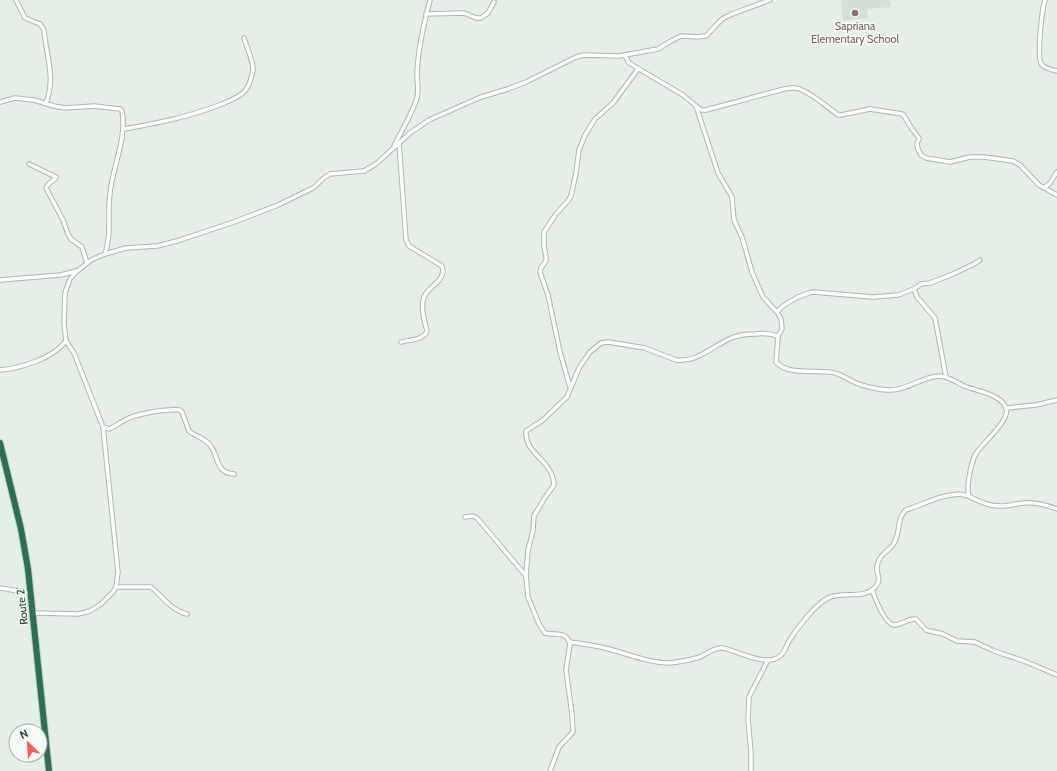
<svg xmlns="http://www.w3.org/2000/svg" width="1057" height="771" viewBox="0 0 1057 771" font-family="Cabin,sans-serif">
	<rect width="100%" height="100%" fill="#e5efe8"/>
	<path fill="#d3dfd7" d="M841,0H890L891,7L868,9L867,18L843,21Z"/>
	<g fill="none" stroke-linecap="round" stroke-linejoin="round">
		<g stroke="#a7b8ae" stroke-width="5.5">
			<g id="street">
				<path d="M16,0L25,18L40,24L44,30C46,54 56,79 46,103"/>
				<path d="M1045,0C1042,10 1036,59 1042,65C1046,69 1053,70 1057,71"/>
				<path d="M426,14L464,13L476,18H481L488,13L494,2"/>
				<path d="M625,55L629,63L683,95L696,106L701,110H706L784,89C789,88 795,87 800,89C814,95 826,106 838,115H841L870,109L902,114L904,116L912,129L919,138L917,144L918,149L921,155L926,158L950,162L970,157H984L1013,161L1020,165L1039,185L1057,195"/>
				<path d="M0,102L15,98L34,100L54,106L65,108L94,106L120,109L122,111C127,139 113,165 110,193C107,214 112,234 105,254"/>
				<path d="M696,106L718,173L732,197L734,220L742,237L752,272L763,297L777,312L781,319L782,329L778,336"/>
				<path d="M124,129C158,123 189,117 222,104C229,101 240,97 245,91C249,86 252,76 253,70C253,60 247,48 244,38"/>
				<path d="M399,143L406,240L409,246L442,266L443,271C442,281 434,284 428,291C418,301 424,319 427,331C424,340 409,340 401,342"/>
				<path d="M394,146C402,130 412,114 417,98C419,89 417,82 417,73C418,49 424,23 430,0"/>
				<path d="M29,164L56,177C54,182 47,183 46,188L63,220L68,234L71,239L82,247L87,263"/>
				<path d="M1044,188L1050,183L1057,172"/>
				<path d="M0,280L61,275L76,271"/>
				<path d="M914,289L917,297L935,318L946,377"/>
				<path d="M777,312L783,306L798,297L812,292L873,297L898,295L914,289L921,284L930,283L953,274L974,264L980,260"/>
				<path d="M0,370C21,368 52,359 66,341L64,323L65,293L70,279L75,273L91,260L105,254L126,248L157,246L177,241L234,222L278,205L313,188L325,177L330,174L364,171L376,164L410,133L429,120L481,97L508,89L526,82L576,57L584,55L619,56L636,53L658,49L671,41L681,36L698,37L706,36L722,19L732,14L770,0"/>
				<path d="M570,387L560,352L548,295L540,272L541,268L546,261V257L544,246V232L556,214L568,201L571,196L576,173L579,150L585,135L595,119L613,103L638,69"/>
				<path d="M1007,408L1036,405L1057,400"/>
				<path d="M103,427L109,429C116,426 122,421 129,418C142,413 166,409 180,410L182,412L189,431C195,436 205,438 210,445C219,456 215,473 234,474"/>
				<path d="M465,517L473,516L477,518L526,576"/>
				<path d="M116,587H151C163,597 172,611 187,614"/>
				<path d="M0,588L31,593"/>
				<path d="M872,590C875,598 885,624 894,625C902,625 908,618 916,619L926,630L930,631L943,634L957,641L975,642L994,651L1024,661L1057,675"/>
				<path d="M33,613L78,614L90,611L101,604L113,592L116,587L118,572L103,427L74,353L66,341"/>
				<path d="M570,642C581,644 594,645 605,648C626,653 648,663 670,663C679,662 689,660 697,658C705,656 713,647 722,648C737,650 766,668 780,656C785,653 786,646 789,641C797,628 815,605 828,598C842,590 865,601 876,586C882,579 876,574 877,567C878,554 890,551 894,543C901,533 896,518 906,510C922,505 952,489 968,496C979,501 988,506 1000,506C1008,507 1016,503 1024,503C1035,502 1046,505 1057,509"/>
				<path d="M550,771L559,747L573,732L572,714L566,670L570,644C566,630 555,636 545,633L539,624L528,597L526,576L528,550L533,531L534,516L544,499L554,485C553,460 524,454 526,431L543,420L567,397L579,368L590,352L601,343L608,342L645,348L676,360C696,363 712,347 729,339C737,335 747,334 756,334C763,333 771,334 778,336V338L776,362C787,375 814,370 829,372C838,372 845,378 854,382C862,386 880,390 889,390C906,391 921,377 939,376C948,376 956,382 964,386C976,391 1001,394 1006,408C1011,419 983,443 977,452C971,460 966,488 969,496"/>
				<path d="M751,771V753L748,719L749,697L768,660"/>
			</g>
		</g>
		<g stroke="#c1cac6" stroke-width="8">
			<path id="highway" d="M0,443L21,529L28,569L49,771"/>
		</g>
		<use href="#street" stroke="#fff" stroke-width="3.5"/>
		<use href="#highway" stroke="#2c7054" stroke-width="6"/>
	</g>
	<circle fill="#8d6e63" stroke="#f6fbf7" stroke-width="1.5" cx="855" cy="13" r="4"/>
	<g text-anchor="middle" stroke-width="3" stroke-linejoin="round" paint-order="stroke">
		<g font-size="11" fill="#785e54" stroke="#f6fbf7">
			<text x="855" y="30">Sapriana<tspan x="855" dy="13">Elementary School</tspan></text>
		</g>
		<g font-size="11" fill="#224233" stroke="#f6fbf7">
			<text transform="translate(22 607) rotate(-96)" y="4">Route 2</text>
		</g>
	</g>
	<g transform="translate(28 743) rotate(335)"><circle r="19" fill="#f6fbf7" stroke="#a1b1a9"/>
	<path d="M0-3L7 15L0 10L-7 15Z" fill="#f95f58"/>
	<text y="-6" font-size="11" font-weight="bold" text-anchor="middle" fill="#224233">N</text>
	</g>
</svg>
